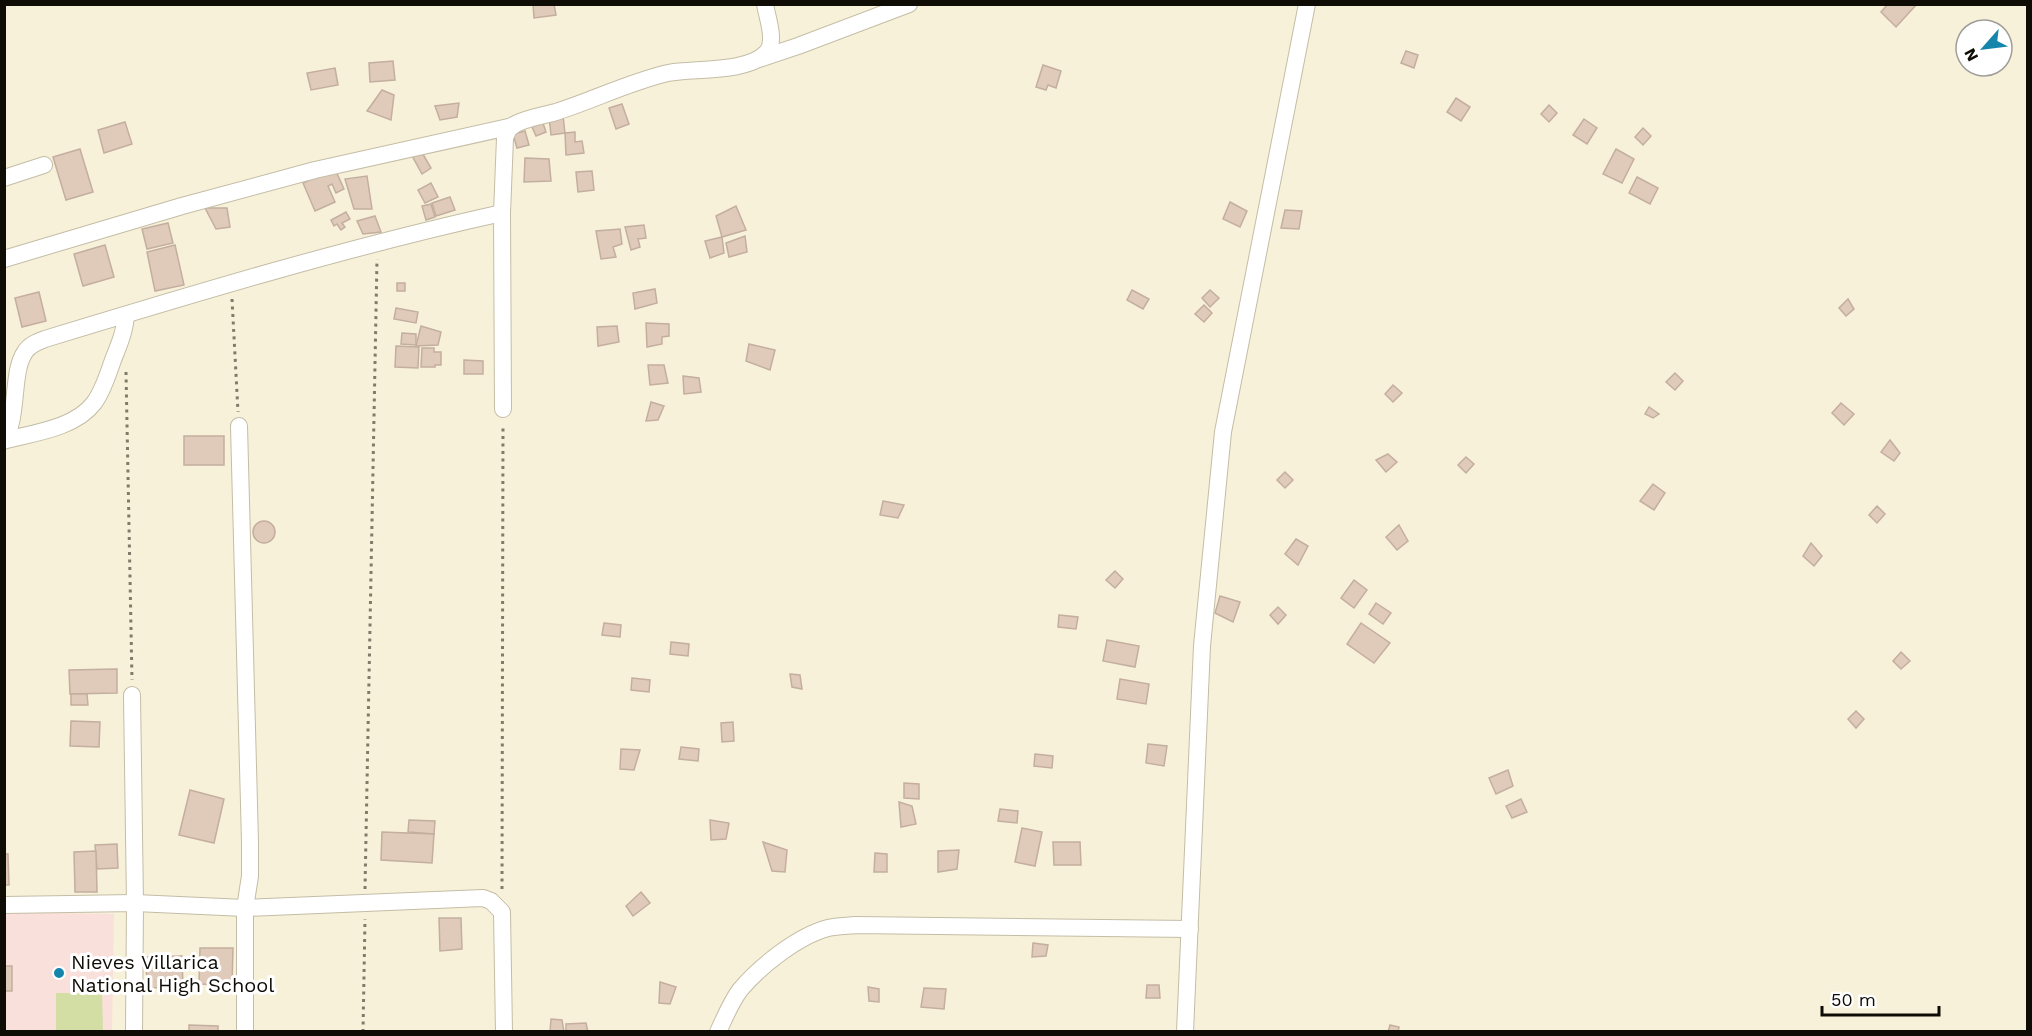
<svg xmlns="http://www.w3.org/2000/svg" width="2032" height="1036" viewBox="0 0 2032 1036" font-family="'Work Sans',sans-serif">
	<rect width="100%" height="100%" fill="#f8f1d9"/>
	<path fill="#fae0db" d="M5,912L114,914L112,1031L5,1032Z"/>
	<path fill="#d3dea5" d="M56,993H102L103,1031H56Z"/>
	<g fill="#e0cbbb" stroke="#c3ae9f" stroke-width="1.5">
		<path d="M533,4H554L556,15L534,18Z"/>
		<path d="M1888,4H1917L1896,27L1881,12Z"/>
		<path d="M1406,51L1418,55L1414,68L1401,63Z"/>
		<path d="M393,61L395,80L370,82L369,63Z"/>
		<path d="M1043,65L1061,71L1056,88L1048,85L1046,90L1036,87Z"/>
		<path d="M335,68L338,85L311,90L307,73Z"/>
		<path d="M382,90L394,95L391,120L367,111Z"/>
		<path d="M1456,98L1470,107L1461,121L1447,112Z"/>
		<path d="M459,103L457,117L440,120L435,106Z"/>
		<path d="M622,104L629,124L616,129L609,108Z"/>
		<path d="M1549,105L1557,113L1549,122L1541,114Z"/>
		<path d="M563,116L565,133L551,135L549,117Z"/>
		<path d="M1584,119L1597,128L1587,144L1573,135Z"/>
		<path d="M125,122L132,144L104,153L98,130Z"/>
		<path d="M543,123L546,132L536,136L532,127Z"/>
		<path d="M1643,128L1651,136L1643,145L1635,137Z"/>
		<path d="M525,131L529,145L517,148L513,134Z"/>
		<path d="M575,132V142L582,141L584,153L566,155L565,133Z"/>
		<path d="M80,149L93,192L66,200L53,157Z"/>
		<path d="M420,149L431,168L422,174L411,154Z"/>
		<path d="M1616,149L1634,159L1622,183L1603,174Z"/>
		<path d="M525,158L549,159L551,181L524,182Z"/>
		<path d="M335,169L344,189L336,193L332,184L328,186L335,202L315,211L303,183Z"/>
		<path d="M592,171L594,190L578,192L576,172Z"/>
		<path d="M367,176L372,209H354L345,179Z"/>
		<path d="M1637,177L1658,188L1650,204L1629,193Z"/>
		<path d="M431,183L438,197L425,203L418,190Z"/>
		<path d="M450,197L455,210L436,216L432,203Z"/>
		<path d="M1230,202L1247,211L1240,227L1223,219Z"/>
		<path d="M431,204L435,217L426,220L422,206Z"/>
		<path d="M736,206L746,230L722,237L716,216Z"/>
		<path d="M205,208H227L230,227L216,229Z"/>
		<path d="M1285,210L1302,211L1299,229L1281,228Z"/>
		<path d="M346,212L350,219L342,223L345,227L341,230L337,224L334,226L331,220Z"/>
		<path d="M375,216L381,232L363,234L357,221Z"/>
		<path d="M168,223L173,243L147,249L142,229Z"/>
		<path d="M644,225L646,238L638,239L640,247L631,250L625,227Z"/>
		<path d="M620,229L622,244L613,247L616,257L601,259L596,231Z"/>
		<path d="M745,236L747,252L729,257L726,243Z"/>
		<path d="M722,237L724,253L710,258L705,241Z"/>
		<path d="M105,245L114,277L83,286L74,254Z"/>
		<path d="M175,245L184,285L155,291L147,252Z"/>
		<rect x="397" y="283" width="8" height="8"/>
		<path d="M655,289L657,303L635,309L633,293Z"/>
		<path d="M1132,290L1149,299L1143,309L1127,300Z"/>
		<path d="M1210,290L1219,298L1210,307L1202,298Z"/>
		<path d="M39,292L46,321L22,327L15,298Z"/>
		<path d="M1848,299L1854,309L1846,316L1839,308Z"/>
		<path d="M1204,305L1212,313L1204,322L1195,314Z"/>
		<path d="M396,308L418,312L416,323L394,319Z"/>
		<path d="M646,323L669,324V336L662,337V344L647,347Z"/>
		<path d="M421,326L441,332L438,345L416,346Z"/>
		<path d="M617,326L619,342L598,346L597,327Z"/>
		<path d="M402,333L416,334V345L401,344Z"/>
		<path d="M749,344L775,350L770,370L746,361Z"/>
		<path d="M396,346L419,347L418,368L395,367Z"/>
		<path d="M422,348H434V352H441V365H435V367H421Z"/>
		<path d="M464,360L483,361V374H464Z"/>
		<path d="M648,365H664L668,383L650,385Z"/>
		<path d="M1675,373L1683,381L1675,390L1666,382Z"/>
		<path d="M683,376L699,378L701,392L684,394Z"/>
		<path d="M1393,385L1402,393L1393,402L1385,394Z"/>
		<path d="M651,402L664,406L658,420L646,421Z"/>
		<path d="M1841,403L1854,414L1844,425L1832,413Z"/>
		<path d="M1649,407L1659,414L1653,418L1645,414Z"/>
		<rect x="184" y="436" width="40" height="29"/>
		<path d="M1890,440L1900,453L1894,461L1881,452Z"/>
		<path d="M1388,454L1397,462L1386,472L1376,460Z"/>
		<path d="M1466,457L1474,464L1466,473L1458,465Z"/>
		<path d="M1285,472L1293,480L1285,488L1277,480Z"/>
		<path d="M1653,484L1665,493L1654,510L1640,501Z"/>
		<path d="M883,501L904,505L898,518L880,515Z"/>
		<path d="M1877,506L1885,514L1877,523L1869,515Z"/>
		<circle cx="264" cy="532" r="11"/>
		<path d="M1399,525L1408,541L1397,550L1386,537Z"/>
		<path d="M1296,539L1308,546L1298,565L1285,554Z"/>
		<path d="M1811,543L1822,556L1814,566L1803,556Z"/>
		<path d="M1115,571L1123,579L1115,588L1106,580Z"/>
		<path d="M1354,580L1367,590L1354,608L1341,598Z"/>
		<path d="M1220,596L1240,602L1233,622L1215,613Z"/>
		<path d="M1376,603L1391,613L1383,624L1369,614Z"/>
		<path d="M1278,607L1286,615L1278,624L1270,615Z"/>
		<path d="M1059,615L1078,617L1076,629L1058,627Z"/>
		<path d="M604,623L621,625L620,637L602,635Z"/>
		<path d="M1361,623L1390,643L1374,663L1347,644Z"/>
		<path d="M1107,640L1139,646L1135,667L1103,661Z"/>
		<path d="M671,642L689,644L688,656L670,654Z"/>
		<path d="M1901,652L1910,661L1901,669L1893,661Z"/>
		<path d="M117,669V693L70,694L69,670Z"/>
		<path d="M790,674L800,675L802,689L792,687Z"/>
		<path d="M632,678L650,680L649,692L631,690Z"/>
		<path d="M1120,679L1149,684L1146,704L1117,699Z"/>
		<path d="M71,694H87L88,705H71Z"/>
		<path d="M1856,711L1864,719L1856,728L1848,719Z"/>
		<path d="M71,721L100,722L99,747L70,746Z"/>
		<path d="M733,722L734,741L722,742L721,723Z"/>
		<path d="M1148,744L1167,746L1164,766L1146,763Z"/>
		<path d="M681,747L699,749L698,761L679,759Z"/>
		<path d="M621,749L640,750L634,770L620,769Z"/>
		<path d="M1035,754L1053,756L1052,768L1034,766Z"/>
		<path d="M1508,770L1513,786L1496,794L1489,778Z"/>
		<path d="M904,783L919,784V799L904,798Z"/>
		<path d="M190,790L224,799L214,843L179,835Z"/>
		<path d="M1521,799L1527,812L1512,818L1506,806Z"/>
		<path d="M899,802L912,806L916,824L901,827Z"/>
		<path d="M1000,809L1018,811L1017,823L998,821Z"/>
		<path d="M409,820L435,821L434,834L408,832Z"/>
		<path d="M710,820L729,823L726,839L711,840Z"/>
		<path d="M1022,828L1042,832L1035,866L1015,862Z"/>
		<path d="M382,832L434,834L432,863L381,860Z"/>
		<path d="M763,842L787,850L785,872L772,871Z"/>
		<path d="M1053,842H1080L1081,865H1054Z"/>
		<path d="M117,844L118,868L97,869L95,845Z"/>
		<path d="M959,850L957,869L938,872V851Z"/>
		<path d="M96,851L97,892H75L74,852Z"/>
		<path d="M875,853L887,854V872H874Z"/>
		<path d="M4,854H8L9,885H4Z"/>
		<path d="M641,892L650,903L633,916L626,906Z"/>
		<path d="M439,918H461L462,949L440,951Z"/>
		<path d="M1033,943L1048,945L1046,956L1032,957Z"/>
		<path d="M200,948H233L232,985L199,984Z"/>
		<path d="M182,956L183,987L147,988L146,957Z"/>
		<rect x="4" y="966" width="8" height="25"/>
		<path d="M660,982L676,987L670,1004L659,1003Z"/>
		<path d="M1147,985H1159L1160,998H1146Z"/>
		<path d="M868,987L879,989V1002L869,1001Z"/>
		<path d="M924,988L946,989L944,1009L921,1007Z"/>
		<path d="M551,1019L562,1020L564,1032H550Z"/>
		<path d="M586,1023L588,1032H566V1024Z"/>
		<path d="M189,1025L218,1026V1032H189Z"/>
		<path d="M1390,1025L1399,1027L1398,1032H1388Z"/>
	</g>
	<g fill="none" stroke-linecap="round" stroke-linejoin="round">
		<g stroke="#c4bda6" stroke-width="18">
			<g id="street">
				<path d="M759,59L798,46L909,4"/>
				<path d="M4,178L44,165"/>
				<path d="M4,259L182,206L315,170L513,126"/>
				<path d="M503,409L502,213L505,138C507,133 508,129 512,126C524,118 542,116 556,112C594,100 629,82 668,73C694,68 747,73 766,53C777,42 767,18 765,4"/>
				<path d="M239,426L250,842V876L245,908V1032"/>
				<path d="M6,440C34,433 75,428 94,403C103,391 108,374 113,360C119,345 125,331 126,315"/>
				<path d="M4,441C19,416 11,372 25,352C29,345 37,342 45,339C196,293 348,247 502,213"/>
				<path d="M132,695L135,903L134,1032"/>
				<path d="M4,905L135,903L245,908L483,898L491,901L502,912L504,1032"/>
				<path d="M718,1032C725,1017 731,1002 740,990C760,966 798,936 828,928C837,926 847,926 856,925L1190,929"/>
				<path d="M1185,1032L1202,646L1223,432L1307,4"/>
			</g>
		</g>
		<g stroke="#7f7b6b" stroke-width="3" stroke-dasharray="3 4.5" stroke-linecap="butt">
			<path d="M232,299L238,412"/>
			<path d="M126,372L132,680"/>
			<path d="M365,889L377,259"/>
			<path d="M502,889L503,425"/>
			<path d="M363,1032L365,919"/>
		</g>
		<use href="#street" stroke="#fff" stroke-width="16"/>
	</g>
	<circle fill="#1685ac" stroke="#fff" stroke-width="2" cx="59" cy="973" r="6"/>
	<g text-anchor="middle" stroke-width="6" stroke-linejoin="round" paint-order="stroke">
		<g font-size="20" fill="#0f0c05" stroke="#fff" text-anchor="start">
			<text x="71" y="969">Nieves Villarica<tspan x="71" dy="23">National High School</tspan></text>
		</g>
	</g>
	<rect width="2032" height="1036" fill="none" stroke="#0f0c05" stroke-width="12"/>
	<g transform="translate(1984 48) rotate(242)"><circle r="28" fill="#ffffff" stroke="#9f9e9b" stroke-width="1.5"/>
	<path d="M0-4.5L10 22L0 15L-10 22Z" fill="#1685ac"/>
	<text y="-9" font-size="16" font-weight="bold" text-anchor="middle" fill="#0f0c05">N</text>
	</g>
	<path d="M1822 1006v9h117v-9" fill="none" stroke="#0f0c05" stroke-width="3"/>
	<text x="1831" y="1006" font-size="18" fill="#0f0c05" stroke="#ffffff" stroke-width="4.5" paint-order="stroke">50 m</text>
</svg>
